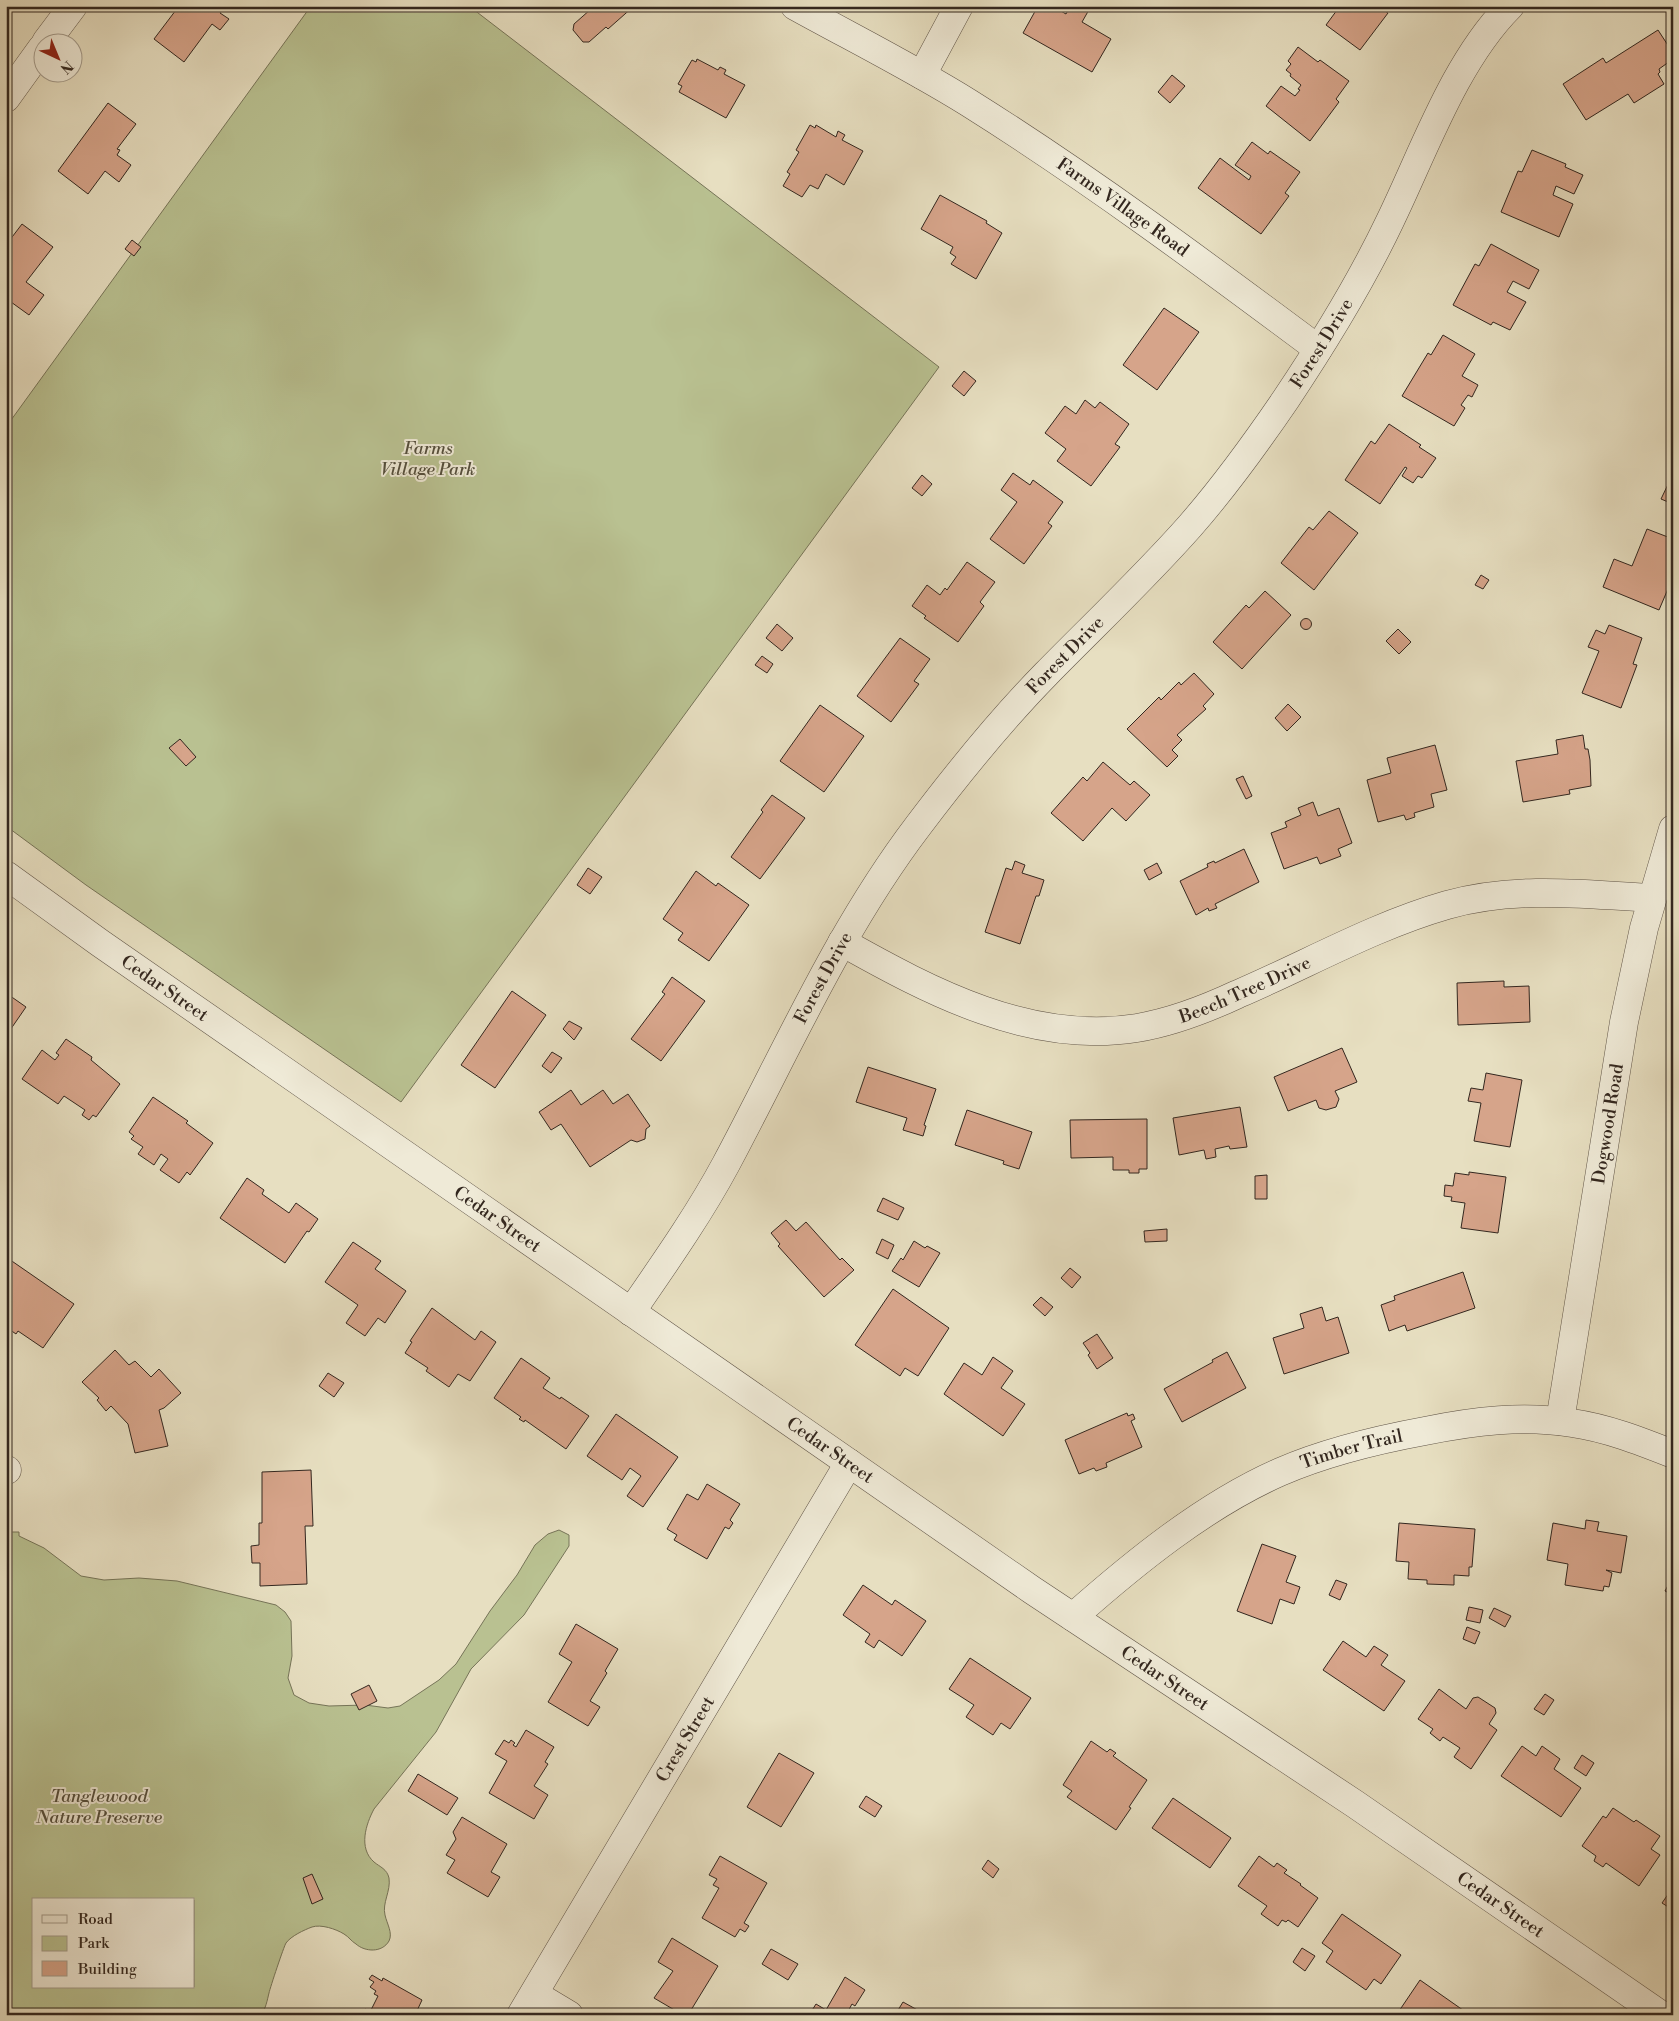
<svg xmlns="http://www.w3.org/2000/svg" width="1679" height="2021" viewBox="0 0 1679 2021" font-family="'Libre Bodoni',serif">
	<rect width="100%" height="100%" fill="#e7dfc1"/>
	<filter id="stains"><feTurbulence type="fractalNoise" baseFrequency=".004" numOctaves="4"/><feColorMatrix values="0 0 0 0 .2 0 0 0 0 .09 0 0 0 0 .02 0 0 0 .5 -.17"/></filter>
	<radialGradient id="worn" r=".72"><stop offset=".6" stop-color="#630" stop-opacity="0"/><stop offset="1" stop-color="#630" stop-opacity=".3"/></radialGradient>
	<g fill="#b9c191" stroke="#767458" fill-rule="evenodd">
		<path d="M311,6H469L939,367L401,1102L86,885L6,826V427Z"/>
		<path d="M559,1530L569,1535V1546L524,1615L471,1669L436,1732L374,1809C366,1824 358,1848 374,1862C380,1867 387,1869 389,1878C391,1891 382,1903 385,1915C387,1924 393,1933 389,1941C382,1953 365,1952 356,1944C351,1941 349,1937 344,1934C336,1929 321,1924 312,1927C304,1930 291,1936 286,1943C284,1946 270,1988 269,1993C267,2001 266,2008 261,2015H6V1532H19V1536L44,1548L81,1576L104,1580L139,1578L177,1581L276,1605L285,1612L291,1621L292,1656L288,1678L294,1695L309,1703L329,1706L365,1705L388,1708L400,1706L439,1680L456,1664L490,1611L517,1575L535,1545L548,1534ZM34,1900H194V1987H34Z"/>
	</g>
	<g fill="#d6a48a" stroke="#33271f">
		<path d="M179,6H225L220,13L229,19L220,30L212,24L184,62L154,39Z"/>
		<path d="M579,6H634L608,29L606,27L589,42H583L573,30L574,24L591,9L588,6L583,11Z"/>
		<path d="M1038,6H1052L1066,14L1070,6H1086L1090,8L1082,22L1111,39L1092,72L1023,33Z"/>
		<path d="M1340,6H1385L1383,10L1388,13L1360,50L1326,25Z"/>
		<path d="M1658,30L1673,53V59L1659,69L1660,72L1658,74L1664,84L1634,103L1628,94L1586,120L1563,84L1603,58L1606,63Z"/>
		<path d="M1298,47L1318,62L1320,60L1349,81L1336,99L1339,102L1310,141L1266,106L1281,86L1295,96L1300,90L1298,89L1301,85L1290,76L1291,74L1286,70L1291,64L1288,61Z"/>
		<path d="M697,59L718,70L720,67L726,70L724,74L745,85L726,118L679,92L682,86L678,84L692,60L696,62Z"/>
		<path d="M1172,75L1185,86L1170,103L1158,92Z"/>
		<path d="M108,103L136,124L117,149L120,150L117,155L131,165L119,182L105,171L88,194L58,171Z"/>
		<path d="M810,125L815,128L816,125L836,137L838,131L845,135L842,140L863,151L844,185L826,174L818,189L810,185L802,197L783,186L790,174L787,172L799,152L796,150Z"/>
		<path d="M1252,142L1268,154L1270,151L1300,172L1285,193L1289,196L1261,234L1198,188L1220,158L1249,180L1251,176L1235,165Z"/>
		<path d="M1532,150L1566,164L1565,167L1583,175L1574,194L1556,186L1553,195L1573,204L1559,237L1501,212L1518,171L1522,172Z"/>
		<path d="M940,195L987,221L986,223L1002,233L976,279L951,264L956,257L950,253L953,247L921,229Z"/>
		<path d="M22,224L53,247L26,282L44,295L29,315L11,302L9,305L6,303V245Z"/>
		<path d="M132,240L141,247L134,256L125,249Z"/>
		<path d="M1491,244L1539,270L1529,289L1513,281L1507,292L1526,302L1510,330L1493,322L1491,325L1453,305L1475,264L1479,266Z"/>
		<path d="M1164,308L1199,332L1157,390L1123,365Z"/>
		<path d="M1443,335L1475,354L1462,376L1478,385L1472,397L1468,395L1461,405L1465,408L1454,426L1402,396L1428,353L1431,355Z"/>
		<path d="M964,371L976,381L964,396L952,386Z"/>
		<path d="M1085,400L1095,408L1100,402L1129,424L1115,444L1120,447L1091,486L1057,461L1066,449L1045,433L1065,406L1076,414Z"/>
		<path d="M1389,424L1421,445L1419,447L1436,458L1422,478L1418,476L1413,483L1402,476L1407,468L1405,467L1380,504L1345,480L1371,441L1375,444Z"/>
		<path d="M1013,473L1030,485L1033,480L1063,502L1048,523L1052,526L1024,564L990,539L1017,502L1001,490Z"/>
		<path d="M1673,474V504L1661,499Z"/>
		<path d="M922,475L932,484L922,496L912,488Z"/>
		<path d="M1329,511L1358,533L1314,590L1281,563L1309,527L1313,530Z"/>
		<path d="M1647,529L1673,539V577L1659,610L1603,587L1614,559L1632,566Z"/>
		<path d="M967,562L995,582L980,602L984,606L958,642L924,618L926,616L912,606L927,585L940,595L945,588L947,590Z"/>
		<path d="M1481,575L1489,580L1483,589L1475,585Z"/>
		<path d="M1265,591L1291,615L1242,669L1213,642L1246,605L1249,608Z"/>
		<circle cx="1306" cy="624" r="5.5"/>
		<path d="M777,624L793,638L782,651L766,638Z"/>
		<path d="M1609,625L1642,638L1633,664L1637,665L1621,708L1582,693L1599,651L1588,647L1596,630L1605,634Z"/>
		<path d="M1398,629L1411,642L1399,654L1386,641Z"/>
		<path d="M900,638L930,659L914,681L919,684L891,722L857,696Z"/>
		<path d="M762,656L773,664L767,673L755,665Z"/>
		<path d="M1194,673L1214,694L1203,706L1206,709L1177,735L1182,740L1172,750L1178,756L1167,767L1127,729L1159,697L1161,700L1179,682L1181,685Z"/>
		<path d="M1288,704L1301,717L1287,731L1275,718Z"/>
		<path d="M820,705L864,736L824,792L780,761Z"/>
		<path d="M1583,735L1585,749H1588L1590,760L1591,786L1569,790L1570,794L1523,802L1516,761L1558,754L1556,740Z"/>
		<path d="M180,739L196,757L186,766L169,748Z"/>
		<path d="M1435,745L1447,790L1431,794L1434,807L1414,813L1415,817L1406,820L1404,815L1378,822L1367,780L1391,773L1387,758Z"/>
		<path d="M1103,762L1130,785L1134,781L1150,795L1126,821L1112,808L1083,841L1051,813L1083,777L1087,781Z"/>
		<path d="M1243,776L1252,796L1246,799L1236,779Z"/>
		<path d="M772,795L805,818L760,879L731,857L763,812L761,810Z"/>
		<path d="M1313,802L1318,816L1339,808L1352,843L1338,849L1341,856L1320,864L1317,857L1284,869L1271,833L1287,827L1285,822L1301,815L1298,808Z"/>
		<path d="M1244,849L1259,882L1215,904L1217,908L1209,911L1208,908L1196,915L1180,881L1208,867L1207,864L1214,861L1215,863Z"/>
		<path d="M1015,861L1025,865L1022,873L1044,880L1039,896H1036L1020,944L985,932L1006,868L1012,870Z"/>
		<path d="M1157,863L1162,873L1149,880L1144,870Z"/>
		<path d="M588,868L602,877L590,894L577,885Z"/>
		<path d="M696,871L716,886L718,883L749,905L709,961L678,940L683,933L663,919Z"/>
		<path d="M672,977L705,1001L661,1061L631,1039L665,994L662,992Z"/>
		<path d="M1504,981V987L1529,986L1530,1022L1458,1025L1457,983Z"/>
		<path d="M512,991L546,1015L495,1088L461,1065Z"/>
		<path d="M6,993L26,1007L6,1036Z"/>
		<path d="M569,1021L582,1028L574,1040L563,1029Z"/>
		<path d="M66,1039L92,1057L91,1060L120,1084L96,1117L93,1115L89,1120L82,1115L85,1110L64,1096L58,1104L22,1079L42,1050L55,1060L59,1055L56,1053Z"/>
		<path d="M1342,1048L1357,1082L1335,1091L1339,1099L1336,1107L1326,1110L1319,1108L1316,1100L1288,1111L1274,1077Z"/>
		<path d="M552,1052L562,1058L551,1073L542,1066Z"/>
		<path d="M868,1067L936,1089L924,1125L926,1126L923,1136L903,1130L907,1118L856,1102Z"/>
		<path d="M1486,1073L1522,1080L1510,1147L1474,1141L1481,1103L1468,1101L1471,1088L1483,1090Z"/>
		<path d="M571,1090L581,1105L603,1090L613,1104L628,1094L650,1126L646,1129L645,1139L637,1142L631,1140L590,1167L561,1124L551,1130L539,1112Z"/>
		<path d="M153,1097L188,1121L186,1123L213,1143L190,1175L187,1172L179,1183L160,1170L168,1159L161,1154L154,1165L138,1154L143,1147L131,1139L134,1136L129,1132Z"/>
		<path d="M1240,1107L1247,1147L1230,1149L1229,1146L1215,1149L1216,1157L1206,1159L1204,1150L1179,1155L1173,1118Z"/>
		<path d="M967,1110L1032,1132L1019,1169L1003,1164L1004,1161L955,1145Z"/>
		<path d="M1147,1119V1169H1139V1173H1129V1170H1113V1157L1071,1158L1070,1120Z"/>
		<path d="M1469,1172L1506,1177L1498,1233L1461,1228L1465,1203L1451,1201L1452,1197L1444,1196L1445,1185L1453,1186L1455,1173L1469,1175Z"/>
		<path d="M1267,1175V1199H1255V1176Z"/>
		<path d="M247,1178L264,1190L262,1194L289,1213L296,1203L318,1219L309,1232L307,1231L285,1263L220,1218Z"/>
		<path d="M883,1198L904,1208L898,1220L877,1211Z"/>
		<path d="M786,1220L796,1231L806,1222L840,1260L842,1258L854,1270L824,1297L778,1246L780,1244L771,1233Z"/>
		<path d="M1167,1229V1241L1145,1242L1144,1231Z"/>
		<path d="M882,1239L894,1245L888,1259L876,1253Z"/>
		<path d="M914,1241L925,1248L927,1246L940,1253L919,1287L892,1271L901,1258L903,1260Z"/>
		<path d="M353,1242L381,1261L375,1269L406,1291L385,1323L378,1318L365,1336L346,1323L358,1305L325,1282Z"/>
		<path d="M6,1257L74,1304L43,1348L18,1331L16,1334L6,1327Z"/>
		<path d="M1070,1268L1081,1277L1072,1288L1061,1278Z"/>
		<path d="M1463,1272L1475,1308L1407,1331L1405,1325L1389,1331L1381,1305L1395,1300L1394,1296Z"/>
		<path d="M893,1289L949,1328L918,1376L905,1368L900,1376L855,1345Z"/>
		<path d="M1041,1297L1053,1307L1045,1316L1033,1305Z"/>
		<path d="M1322,1307L1326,1321L1338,1317L1349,1353L1284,1374L1273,1338L1304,1328L1300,1314Z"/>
		<path d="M432,1308L475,1340L481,1331L496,1342L470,1381L458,1374L449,1387L426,1371L428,1368L405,1353L412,1342L410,1341Z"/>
		<path d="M1097,1334L1113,1358L1097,1369L1088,1355L1090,1353L1083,1343Z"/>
		<path d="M115,1350L129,1365L135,1361L151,1377L159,1369L181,1393L164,1408L159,1410L168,1446L135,1453L128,1424L111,1406L106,1411L97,1400L99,1398L82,1382Z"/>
		<path d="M1227,1352L1246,1388L1182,1422L1164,1389L1213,1362L1212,1360Z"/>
		<path d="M993,1357L1013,1371L1001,1388L1025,1404L1003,1436L944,1394L964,1363L982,1375Z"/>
		<path d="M521,1358L550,1378L543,1388L560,1399L561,1397L589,1416L566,1449L525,1420L524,1422L519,1419L521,1417L494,1398Z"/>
		<path d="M328,1373L344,1383L334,1397L319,1386Z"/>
		<path d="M1127,1413L1128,1416L1133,1414L1135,1419L1131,1421L1142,1447L1106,1463L1107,1467L1096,1471L1094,1468L1079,1474L1065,1440Z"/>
		<path d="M616,1414L678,1457L643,1507L627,1496L641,1476L630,1468L622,1480L587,1456Z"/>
		<path d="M311,1470L313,1526H305L307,1584L260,1586V1563H252L251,1546L259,1545V1523H262V1472Z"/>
		<path d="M707,1484L740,1504L730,1520L733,1523L729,1529L725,1527L707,1559L674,1540L677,1535L667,1529L687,1494L698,1500Z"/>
		<path d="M1586,1520L1599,1522L1597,1531L1627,1536L1621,1573L1606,1570L1612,1573L1609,1587L1604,1586L1603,1591L1565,1585L1568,1564L1547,1560L1553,1523L1585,1529Z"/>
		<path d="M1399,1523L1475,1529L1472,1567H1469V1576L1454,1575V1585L1427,1584V1580L1408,1579L1409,1562L1396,1561Z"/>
		<path d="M1262,1544L1296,1556L1286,1582L1300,1587L1294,1604L1280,1599L1272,1624L1237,1611Z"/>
		<path d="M1673,1576V1595L1665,1591Z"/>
		<path d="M1336,1580L1347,1584L1340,1600L1329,1595Z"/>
		<path d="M863,1585L892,1605L895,1600L926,1621L902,1656L879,1640L874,1648L865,1642L870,1634L843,1615Z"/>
		<path d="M1469,1607L1483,1610L1480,1623L1466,1620Z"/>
		<path d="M1494,1608L1511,1616L1505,1627L1489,1618Z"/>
		<path d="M576,1624L618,1649L605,1671L607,1673L590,1701L600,1707L588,1726L548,1702L572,1662L559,1654Z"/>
		<path d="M1467,1627L1480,1632L1475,1644L1463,1639Z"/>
		<path d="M1343,1641L1366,1657L1374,1646L1388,1655L1381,1665L1405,1681L1384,1711L1323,1670Z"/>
		<path d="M970,1658L1031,1698L1010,1729L1001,1723L993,1735L966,1717L974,1705L949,1689Z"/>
		<path d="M369,1685L377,1701L359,1710L351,1694Z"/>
		<path d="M1439,1689L1466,1709L1473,1698L1478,1697L1495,1708L1496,1713L1489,1724L1497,1730L1471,1769L1454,1757L1460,1748L1443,1737L1440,1741L1430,1733L1433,1729L1418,1719Z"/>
		<path d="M1545,1694L1554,1700L1544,1715L1534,1709Z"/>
		<path d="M526,1730L554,1747L545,1762L548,1764L534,1786L548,1795L534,1819L489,1793L507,1761L495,1754L504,1740L509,1743L511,1740L515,1743L513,1745L516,1747Z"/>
		<path d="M1091,1741L1107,1752L1110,1749L1116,1753L1113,1756L1147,1780L1129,1807L1131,1808L1116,1830L1067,1797L1072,1791L1063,1785Z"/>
		<path d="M1522,1746L1536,1756L1542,1746L1560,1759L1554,1769L1581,1788L1561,1817L1501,1776Z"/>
		<path d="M779,1753L814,1773L781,1827L747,1807Z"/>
		<path d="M1582,1755L1594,1763L1586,1776L1574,1768Z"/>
		<path d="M418,1774L458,1798L447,1815L408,1791Z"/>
		<path d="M866,1796L882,1806L875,1817L859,1807Z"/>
		<path d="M1173,1798L1231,1838L1210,1868L1152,1828Z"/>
		<path d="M1613,1808L1634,1822L1636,1820L1660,1836L1651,1849L1660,1855L1639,1886L1606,1863L1603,1867L1594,1861L1596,1856L1582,1846L1603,1816L1606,1818Z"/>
		<path d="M462,1817L507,1844L491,1872L500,1877L488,1897L447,1873L455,1860L446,1855L456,1839L453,1832Z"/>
		<path d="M720,1856L767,1883L744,1923L749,1926L745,1932L740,1929L735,1937L702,1918L719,1888L713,1885L717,1879L709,1875Z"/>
		<path d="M1259,1856L1274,1867L1277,1863L1287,1870L1284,1873L1301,1884L1300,1885L1318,1898L1298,1927L1288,1920L1286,1922L1282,1920L1278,1926L1261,1914L1267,1906L1238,1886Z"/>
		<path d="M988,1860L999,1869L993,1878L982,1869Z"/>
		<path d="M312,1874L323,1899L312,1904L303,1878Z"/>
		<path d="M1673,1887V1910L1662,1903Z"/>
		<path d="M1342,1914L1401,1955L1381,1984L1374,1979L1366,1990L1326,1962L1333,1951L1322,1943Z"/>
		<path d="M672,1938L718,1966L688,2015H683L654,1998L673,1971L658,1962Z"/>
		<path d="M1302,1948L1315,1956L1305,1971L1293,1962Z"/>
		<path d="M771,1949L798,1964L788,1980L762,1964Z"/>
		<path d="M372,1975L382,1981L383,1978L422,2000L415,2015H361L365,2009L370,2012L378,1996L374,1994L376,1991L370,1987L374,1982L369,1979Z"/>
		<path d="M845,1977L865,1990L855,2006L852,2004L846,2015H809L816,2004L826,2010Z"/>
		<path d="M1420,1980L1470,2015H1399L1397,2014Z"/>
		<path d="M903,2002L923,2013L922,2015H895Z"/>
	</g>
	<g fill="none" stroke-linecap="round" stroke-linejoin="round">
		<g stroke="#605548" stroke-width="29">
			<g id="minor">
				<path id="s1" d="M795,6C853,38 913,68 969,103C1090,179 1204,264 1318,349"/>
				<path d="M46,42L73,6"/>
				<path d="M922,75L959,6"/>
				<path d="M6,98L42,48"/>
				<path id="s2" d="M6,875L100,943L1032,1590L1355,1804L1661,2015"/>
				<path id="s3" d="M842,942C931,992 1031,1045 1137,1028C1173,1022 1206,1009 1238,994C1308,964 1374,926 1447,905C1514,886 1584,894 1652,898"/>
				<path id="s4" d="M631,1312C664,1264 698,1216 726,1164C787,1050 839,930 918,826C958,773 1000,721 1046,674C1094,625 1145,577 1190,526C1225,486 1256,443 1286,399C1324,342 1361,282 1390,221C1424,151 1455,61 1510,6"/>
				<path id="s5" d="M1560,1421L1624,1022L1644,928L1673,829"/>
				<path d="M6,1470H7"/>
				<path id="s6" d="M1073,1617C1134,1563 1205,1505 1280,1472C1326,1452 1376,1440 1425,1431C1474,1421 1523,1415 1572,1423C1607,1428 1640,1441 1673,1454"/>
				<path d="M534,1994L569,2015"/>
				<path id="s7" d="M521,2015L849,1463"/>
			</g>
		</g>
		<use href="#minor" stroke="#efead7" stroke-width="28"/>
	</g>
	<g text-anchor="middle" stroke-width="4" stroke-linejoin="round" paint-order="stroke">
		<g font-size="18" fill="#33271f" stroke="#efead7">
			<text dy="6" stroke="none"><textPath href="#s1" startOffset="385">Farms Village Road</textPath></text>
			<text dy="6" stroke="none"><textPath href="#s4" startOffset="1196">Forest Drive</textPath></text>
			<text dy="6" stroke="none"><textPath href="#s4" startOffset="791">Forest Drive</textPath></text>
			<text dy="6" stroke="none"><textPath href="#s4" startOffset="386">Forest Drive</textPath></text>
			<text dy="6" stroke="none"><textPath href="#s2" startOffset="195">Cedar Street</textPath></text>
			<text dy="6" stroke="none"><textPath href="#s3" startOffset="428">Beech Tree Drive</textPath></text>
			<text dy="6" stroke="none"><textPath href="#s5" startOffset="301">Dogwood Road</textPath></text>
			<text dy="6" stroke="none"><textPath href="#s2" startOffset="600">Cedar Street</textPath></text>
			<text dy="6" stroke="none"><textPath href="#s2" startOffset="1005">Cedar Street</textPath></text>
			<text dy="6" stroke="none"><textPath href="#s6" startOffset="329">Timber Trail</textPath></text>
			<text dy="6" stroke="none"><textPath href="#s2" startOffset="1410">Cedar Street</textPath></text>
			<text dy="6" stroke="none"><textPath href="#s7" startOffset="321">Crest Street</textPath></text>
			<text dy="6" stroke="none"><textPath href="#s2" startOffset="1815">Cedar Street</textPath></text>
		</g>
		<g font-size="18" font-style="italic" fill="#544e3c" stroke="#efead7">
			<text x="428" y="454">Farms<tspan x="428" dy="21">Village Park</tspan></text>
			<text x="99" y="1802">Tanglewood<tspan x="99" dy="21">Nature Preserve</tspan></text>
		</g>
	</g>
	<rect width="1679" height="2021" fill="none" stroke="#e7dfc1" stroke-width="25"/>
	<rect x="8" y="8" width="1664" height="2006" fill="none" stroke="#33271f" stroke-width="2.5"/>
	<rect x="12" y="12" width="1654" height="1996" fill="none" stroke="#33271f"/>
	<rect x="32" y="1898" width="162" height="90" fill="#efead7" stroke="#a49c8d"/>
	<rect x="42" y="1915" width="25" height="8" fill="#efead7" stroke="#a49c8d"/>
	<text x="78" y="1924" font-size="15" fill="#33271f">Road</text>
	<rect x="42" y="1936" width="25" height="15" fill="#b9c191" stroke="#a49c8d"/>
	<text x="78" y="1948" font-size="15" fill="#33271f">Park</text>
	<rect x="42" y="1961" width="25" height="15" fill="#d6a48a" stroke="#a49c8d"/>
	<text x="78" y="1974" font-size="15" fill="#33271f">Building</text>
	<g transform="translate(58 58) rotate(136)"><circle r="24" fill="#efead7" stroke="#a49c8d"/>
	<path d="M0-4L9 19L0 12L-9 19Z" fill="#8f2418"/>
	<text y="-8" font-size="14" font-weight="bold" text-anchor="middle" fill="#33271f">N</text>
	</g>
	<rect width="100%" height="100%" filter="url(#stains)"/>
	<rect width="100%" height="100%" fill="url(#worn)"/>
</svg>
